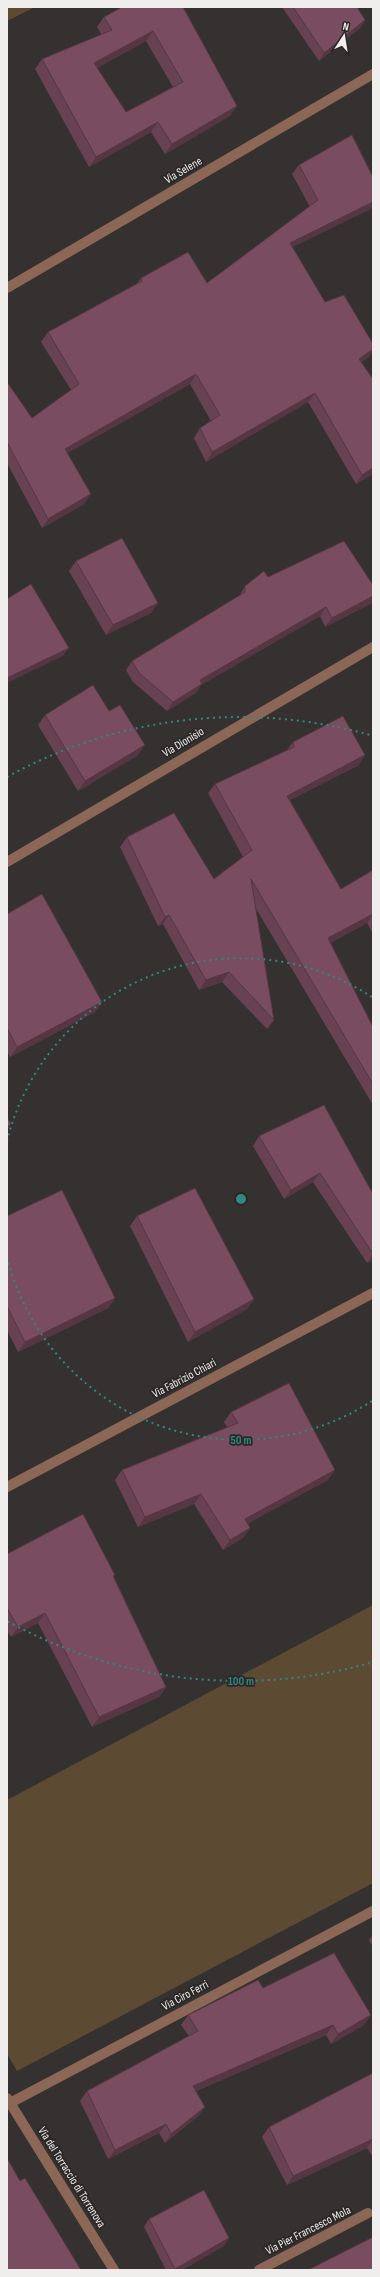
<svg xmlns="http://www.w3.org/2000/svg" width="380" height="2277" viewBox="0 0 380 2277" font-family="'Sofia Sans Condensed',sans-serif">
	<rect width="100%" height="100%" fill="#353131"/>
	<g fill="#5d4a33">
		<path d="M7,7H35L7,21Z"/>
		<path d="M373,1605V1883L17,2071L7,2054V1800Z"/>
	</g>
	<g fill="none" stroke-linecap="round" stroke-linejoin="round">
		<g stroke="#8d6756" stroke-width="10">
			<path d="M7,288L373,74"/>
			<path d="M7,862L373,647"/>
			<path d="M7,1487L373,1293"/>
			<path d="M7,2098L114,2270"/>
			<path d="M10,2103L373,1911"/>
			<path d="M259,2270L368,2213"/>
		</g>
	</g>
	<g fill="#684252" fill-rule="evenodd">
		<path d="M183,7L230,116L165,154L151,132L89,167L35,69L42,59L102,35L97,27L104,17ZM146,41L173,87L126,112L97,68Z"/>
		<path d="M282,7H357L365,20L360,28L319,61Z"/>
		<path d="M352,135L292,248L325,302L373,344V351L369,357L362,362L373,474L356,484L308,402L206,462L194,438L200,428L211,421L190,384L67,453L84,504L42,528L7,463V382L32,418L71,390L41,342L48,332L137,284L141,278L207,283L310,207L292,174L299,165Z"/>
		<path d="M76,561L158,603L151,613L106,635L69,571Z"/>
		<path d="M268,577L373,585V601L372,603L325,627L320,616L201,685L196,693L167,711L133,682L126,670L132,661L239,596L245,586Z"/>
		<path d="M109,711L138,755L78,791L38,725L45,715Z"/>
		<path d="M293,742L359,765L290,800L341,889L373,870V934L367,923L330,943L373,1027V1105L255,907L274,1020L267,1029L222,982L199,990L163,924L158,926L120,847L127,837L214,879L243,857L208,793L215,784L287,750Z"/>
		<path d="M7,914L102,1002L95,1012L10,1057L7,1051Z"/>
		<path d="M259,1136L373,1194V1260L367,1263L313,1182L284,1199L253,1146Z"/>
		<path d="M7,1216L115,1298L108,1308L18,1352L7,1330Z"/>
		<path d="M137,1216L254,1299L247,1309L188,1342L130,1226Z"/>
		<path d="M231,1412L328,1480L248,1523L250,1528L243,1538L223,1550L194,1504L138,1527L115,1480L122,1470L227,1427L224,1422Z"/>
		<path d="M7,1554L114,1577L166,1687L159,1697L92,1727L38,1623L11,1637L7,1631Z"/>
		<path d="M373,1935V1947L369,1940Z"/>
		<path d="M263,1988L364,2025L331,2044L326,2035L196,2091L205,2107L198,2116L165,2143L159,2133L108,2159L80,2101L87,2091L189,2036L181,2025L188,2015Z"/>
		<path d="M373,2073V2157L367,2148L287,2185L262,2137L269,2127Z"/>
		<path d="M149,2219L224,2246L182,2270H166L144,2227Z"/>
	</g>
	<g fill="#553642">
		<path d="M365,20L360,28L319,61L324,53Z"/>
		<path d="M153,31L146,41L87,73L94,63Z"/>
		<path d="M237,106L230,116L165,154L172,144Z"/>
		<path d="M158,122L151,132L89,167L96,157Z"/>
		<path d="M373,202V208L283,252L290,243Z"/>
		<path d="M373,349V351L369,357L353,368L359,359Z"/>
		<path d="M196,374L190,384L59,458L65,449Z"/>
		<path d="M315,393L308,402L206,462L212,452Z"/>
		<path d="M373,468V474L356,484L362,475Z"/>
		<path d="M91,494L84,504L42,528L48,519Z"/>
		<path d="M373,596V601L372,603L325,627L332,618Z"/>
		<path d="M158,603L151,613L106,635L113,625Z"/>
		<path d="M326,607L320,616L201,685L196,693L167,711L173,702L200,680Z"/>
		<path d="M69,648L63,656L7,683V678Z"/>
		<path d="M145,745L138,755L78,791L85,781Z"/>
		<path d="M365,755L359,765L281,805L287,796Z"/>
		<path d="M373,914L367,923L321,947L328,938Z"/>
		<path d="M169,915L163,924L158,926L165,917Z"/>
		<path d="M229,972L222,982L199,990L206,980Z"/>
		<path d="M102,1002L95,1012L10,1057L17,1047Z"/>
		<path d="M11,1124L7,1131V1127Z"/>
		<path d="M320,1173L313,1182L284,1199L291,1190Z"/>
		<path d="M373,1254V1260L367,1263Z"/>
		<path d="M115,1298L108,1308L18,1352L25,1342Z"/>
		<path d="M254,1299L247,1309L188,1342L195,1332Z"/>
		<path d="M335,1470L328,1480L238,1529L245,1519Z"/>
		<path d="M201,1494L194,1504L138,1527L145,1517Z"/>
		<path d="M250,1528L243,1538L223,1550L230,1540Z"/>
		<path d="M45,1613L38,1623L11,1637L18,1627Z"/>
		<path d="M166,1687L159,1697L92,1727L99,1717Z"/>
		<path d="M371,2015L364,2025L331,2044L338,2034Z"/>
		<path d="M333,2025L326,2035L186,2095L193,2086Z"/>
		<path d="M205,2107L198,2116L165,2143L171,2134Z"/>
		<path d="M166,2124L159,2133L108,2159L115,2150Z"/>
		<path d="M373,2139L367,2148L287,2185L293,2176Z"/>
		<path d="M229,2238L224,2246L182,2270H174Z"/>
	</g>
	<g fill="#794d5f" stroke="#553642" fill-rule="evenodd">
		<path d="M122,7H183L237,106L172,144L158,122L96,157L42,59L112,30L104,17ZM153,31L183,82L126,112L94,63Z"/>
		<path d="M293,7H357L365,20L324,53Z"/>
		<path d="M352,135L373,177V202L290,243L325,302L344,295L373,344V349L359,359L373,379V468L362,475L315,393L212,452L200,428L220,415L196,374L65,449L91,494L48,519L7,442V382L32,418L79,384L48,332L142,281L141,278L188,252L207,283L318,200L299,165Z"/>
		<path d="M122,538L158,603L113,625L76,561Z"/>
		<path d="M344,541L373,585V596L332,618L326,607L200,680L202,684L173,702L139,673L132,661L245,592V586L264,571L268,577Z"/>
		<path d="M31,584L69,648L7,678V599Z"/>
		<path d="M93,685L109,711L120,705L145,745L85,781L45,715Z"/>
		<path d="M343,716L365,755L287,796L341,889L373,870V914L328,938L373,1027V1084L251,879L274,1020L229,972L206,980L169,915L165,917L127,837L174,813L214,879L252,850L215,784L294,747L293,742Z"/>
		<path d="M42,894L102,1002L17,1047L7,1028V914Z"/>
		<path d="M324,1105L373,1194V1254L320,1173L291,1190L259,1136Z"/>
		<path d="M7,1117L11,1124L7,1127Z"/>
		<path d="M195,1188L254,1299L195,1332L137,1216Z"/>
		<path d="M62,1190L115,1298L25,1342L7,1306V1216Z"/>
		<path d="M289,1383L335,1470L245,1519L250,1528L230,1540L201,1494L145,1517L122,1470L238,1423L231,1412Z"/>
		<path d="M83,1514L115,1575L113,1576L166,1687L99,1717L45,1613L18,1627L7,1608V1554Z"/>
		<path d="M334,1953L371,2015L338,2034L333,2025L193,2086L205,2107L171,2134L166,2124L115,2150L87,2091L198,2031L188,2015L258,1980L263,1988Z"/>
		<path d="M373,2073V2139L293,2176L269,2127Z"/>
		<path d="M7,2158L20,2181L25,2178L81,2270H7Z"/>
		<path d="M204,2190L229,2238L175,2269L149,2219Z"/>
		<path d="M373,2237V2270H308Z"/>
	</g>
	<g fill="none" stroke="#318881" stroke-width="2" stroke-dasharray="2 4">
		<path d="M372 1401A241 241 0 0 1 7 1257M7 1141A241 241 0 0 1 372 997"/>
		<path d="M370 1663A482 482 0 0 1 7 1621M7 777A482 482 0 0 1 370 735"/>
	</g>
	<g text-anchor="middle" stroke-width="3.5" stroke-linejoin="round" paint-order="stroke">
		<g font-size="12" fill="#f0eded" stroke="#2b2727">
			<text transform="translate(183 170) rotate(-30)" y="4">Via Selene</text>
			<text transform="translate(183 742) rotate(-31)" y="4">Via Dionisio</text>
			<text transform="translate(184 1378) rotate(-28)" y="4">Via Fabrizio Chiari</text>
			<text transform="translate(185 1995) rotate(-28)" y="4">Via Ciro Ferri</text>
			<text transform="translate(72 2177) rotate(58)" y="4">Via del Torraccio di Torrenova</text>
			<text transform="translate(308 2230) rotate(-27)" y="4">Via Pier Francesco Mola</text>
		</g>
	</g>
	<circle cx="241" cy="1199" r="6" fill="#318881" stroke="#2b2727" stroke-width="2"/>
	<g font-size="12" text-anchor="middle" font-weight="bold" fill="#318881" stroke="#2b2727" stroke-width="3.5" stroke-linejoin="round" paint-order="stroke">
		<text x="241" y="1444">50 m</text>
		<text x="241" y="1685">100 m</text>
	</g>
	<rect width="380" height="2277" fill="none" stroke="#f0eded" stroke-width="16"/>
	<g transform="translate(344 36) rotate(12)" stroke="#2b2727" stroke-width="3" paint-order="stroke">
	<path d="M0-3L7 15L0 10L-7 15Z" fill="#f0eded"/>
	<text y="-6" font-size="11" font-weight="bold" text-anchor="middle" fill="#f0eded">N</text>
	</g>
</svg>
